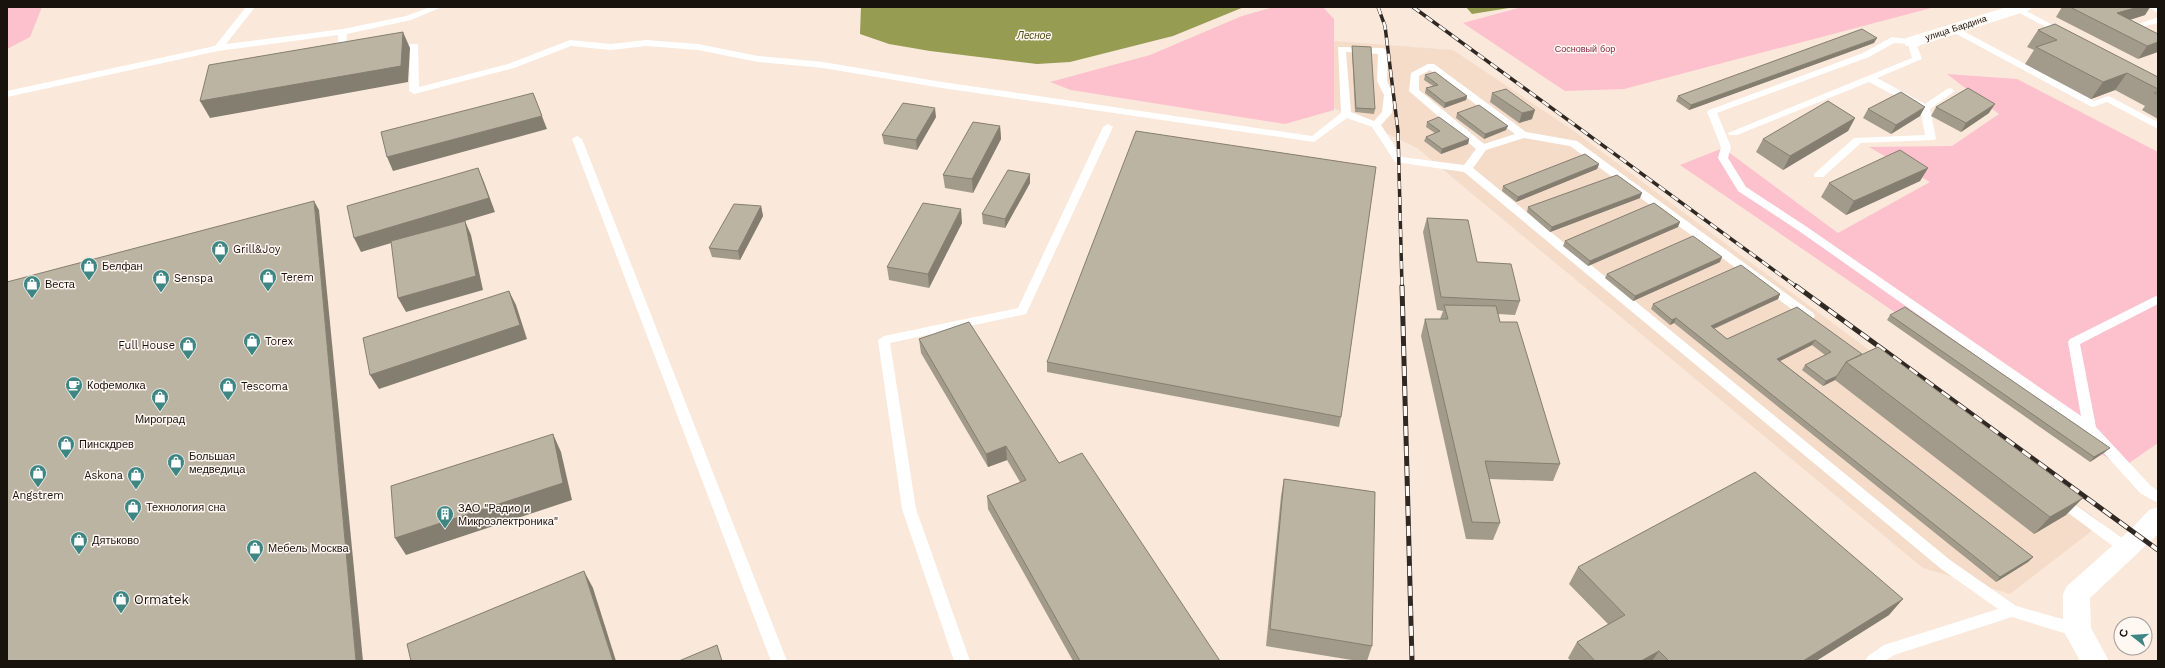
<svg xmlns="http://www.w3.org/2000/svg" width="2165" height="668" viewBox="0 0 2165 668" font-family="'Work Sans',sans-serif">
	<rect width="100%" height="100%" fill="#fae8da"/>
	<path fill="#f4dcc9" d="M1334,41L1453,50L1571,129L2102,523L2010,594L1923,568L1417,148L1319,101Z"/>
	<g fill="#fcc1cd">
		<path d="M7,7H42L30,37L7,49Z"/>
		<path d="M1274,7H1323L1334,19V110L1285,124L1071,90L1050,82L1150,55L1242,16Z"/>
		<path d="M1522,7H1935L1624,89L1565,91L1463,23Z"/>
		<path d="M1947,74L2017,79L2158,152V443L2122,468L1680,165L1723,148L1838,233L1930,182L1869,147L1952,146L1999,114Z"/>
	</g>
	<g fill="#969c52">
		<path d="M861,7H1244L1173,36L1070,62L1037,64L930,51L889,44L860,34Z"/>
		<path d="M1466,7H1515L1472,14Z"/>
	</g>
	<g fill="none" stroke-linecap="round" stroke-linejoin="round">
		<g fill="#fff" fill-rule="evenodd">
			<path d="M246,7H255L226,44L343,29L406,16L430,7H442L411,20L347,34L346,47H353L355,49L350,52H338V35L218,51L7,97V91L215,46Z"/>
			<path d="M2008,7H2019L2068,33L2064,36L2061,35Z"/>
			<path d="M2148,7H2158V13Z"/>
			<path d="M2158,17V23L2142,27L2158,35V42L2130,27Z"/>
			<path d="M1954,26L2094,101L2108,96L2111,97L2158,122V129L2107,102L2093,107L2090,106L1951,31V27Z"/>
			<path d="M1892,37L1915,40L1922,59L1877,78L1925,104L1947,89L1950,88L1955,91L1930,109L1936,138L1935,140L1861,143L1823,177H1815L1814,175L1815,173L1854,138L1925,135L1920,109L1869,82L1737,135H1729L1728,133L1912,58L1908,44L1894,43L1869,57L1717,113L1731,147L1728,158L1746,187L1807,227L2081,416L2068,342L2070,339L2158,295V304L2080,344L2096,427L2150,485L2158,491V503L2140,493L2085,432L1799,231L1738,191L1718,158L1721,147L1707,112L1709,110L1863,53Z"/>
			<path d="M570,40L611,44L646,40L698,44L758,56L823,62L942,82L1312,136L1341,113L1338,47L1383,48L1388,51L1387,81L1394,95L1392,113L1381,125L1402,157L1464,165L1476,149L1409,91L1411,73L1428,64H1434L1526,132L1577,141L1813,313L1815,316L1813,319H1805L1570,146L1524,138L1486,150L1473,168L1950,560L2016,606L2077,623L2082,625L2084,630L2082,635L2077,637L2012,617L1894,655L1885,661H1865L1868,656L1884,645L1998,609L1940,568L1464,172L1395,162L1372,127L1347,118L1314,142L942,88L823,68L758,62L698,50L646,46L611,50L571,46L514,68L414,94L409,91L410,49L394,50L389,47L394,44H418L419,87L508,64ZM1346,52L1378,54L1377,81L1384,95L1382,112L1374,121L1351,112ZM1430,70L1515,134L1484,144L1419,90V76Z"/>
			<path d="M1108,124L1113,127L1026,314L890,343L916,509L970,661H954L902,509L878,340L884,336L1018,308L1103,127Z"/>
			<path d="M577,136L582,139L787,661H771L572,139Z"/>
			<path d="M2060,494L2132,545L2134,549L2132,553L2127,555L2122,553L2055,503L2053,499L2055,495Z"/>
		</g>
		<g fill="#fff" fill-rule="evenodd">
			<path d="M2007,7H2032L2030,10L1918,46H1906L1904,42L1906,38Z"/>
			<path d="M2158,507V534L2090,598L2091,628L2109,661H2080L2063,630V594L2067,586L2131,529L2149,510Z"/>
		</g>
		<g stroke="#302923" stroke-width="3.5">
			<g id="rail-far1">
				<path d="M1378,7L1385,26L1398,131L1402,287"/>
				<path d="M1413,7L1797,287"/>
			</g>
		</g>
		<g stroke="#302923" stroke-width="5">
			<g id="rail">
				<path d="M1402,286L1412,661"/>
				<path d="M1796,286L2158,550"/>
			</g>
		</g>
		<use href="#rail-far1" stroke="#fff7f2" stroke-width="2.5" stroke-dasharray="8" stroke-linecap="butt"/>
		<use href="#rail" stroke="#fff7f2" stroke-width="3.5" stroke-dasharray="10" stroke-linecap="butt"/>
	</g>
	<g fill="#a29b8b">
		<path d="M2062,7H2150L2145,15L2130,20L2158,34L2138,59L2056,17Z"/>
		<path d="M2038,30L2158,77V119L2142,110L2145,106L2115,90L2091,99L2025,64L2034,50L2027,47Z"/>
		<path d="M1874,43L1689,110L1676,101L1678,96Z"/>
		<path d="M1352,46L1375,109L1374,114L1355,112L1352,51Z"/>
		<path d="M1425,75L1467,96L1466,100L1444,108L1425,93L1426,88L1433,86L1424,80Z"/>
		<path d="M1492,93L1532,119L1519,123L1490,102Z"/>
		<path d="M1936,107L1989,113L1961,132L1931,116Z"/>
		<path d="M1868,109L1920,116L1891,134L1863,118Z"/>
		<path d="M1457,113L1506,130L1484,139L1456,118Z"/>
		<path d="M936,117L917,150L884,144L882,135Z"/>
		<path d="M1855,118L1848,131L1783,170L1756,152L1763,139Z"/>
		<path d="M1427,122L1469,139L1468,144L1441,154L1424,141L1426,137L1435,133L1426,127Z"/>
		<path d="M1000,126L1001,139L973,193L945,188L943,175Z"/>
		<path d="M1599,164L1597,169L1516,202L1502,191L1503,186Z"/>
		<path d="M1928,168L1920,181L1846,215L1821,197L1829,183Z"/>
		<path d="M1030,174V183L1005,228L983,224L982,214Z"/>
		<path d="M1640,198L1550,232L1527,212L1528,207Z"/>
		<path d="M761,206L763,216L740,260L712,257L709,248Z"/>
		<path d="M1427,218L1520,301L1515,315L1498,314L1500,322L1560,464L1553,481L1489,479L1500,523L1493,540L1466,539L1421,336L1425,319H1440L1443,311L1437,310L1423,232Z"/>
		<path d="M962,223L929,288L889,280L887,267Z"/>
		<path d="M1678,227L1588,266L1563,246L1565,241Z"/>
		<path d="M1720,262L1633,301L1605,278L1607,274Z"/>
		<path d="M1780,294L1778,299L1714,329L1727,339L1797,307L2066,515L2034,534L1835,380L1823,386L1802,370L1805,365L1825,355L1812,345L1780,361L2033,557L2028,562L1996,582L1674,323L1670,325L1651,309L1653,304Z"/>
		<path d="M1890,315L2105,452L2090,462L1887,320Z"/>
		<path d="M919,339L1059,463L1220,661H1073L988,509L987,496L1020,482L1007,460L988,467L921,353Z"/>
		<path d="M1047,362L1341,417L1339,427L1047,372Z"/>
		<path d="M1284,479L1372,646L1367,661H1358L1266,646L1281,496Z"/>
		<path d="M1578,567L1889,615L1816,661H1571L1568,658L1577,642L1608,624L1569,584Z"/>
	</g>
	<g fill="#847e71">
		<path d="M2138,7H2150L2145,15L2109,26L2117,13Z"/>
		<path d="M403,32L410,48L408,82L210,118L200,101Z"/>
		<path d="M1877,38L1874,43L1689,110L1691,105Z"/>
		<path d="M2158,42V52L2138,59L2147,46Z"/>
		<path d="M2127,73L2115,90L2091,99L2103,82Z"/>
		<path d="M533,93L547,129L393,171L387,157Z"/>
		<path d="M1467,96L1466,100L1444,108L1445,103Z"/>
		<path d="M1995,104L1989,113L1961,132L1966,123Z"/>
		<path d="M1925,107L1920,116L1891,134L1896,125Z"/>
		<path d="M935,108L936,117L917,150L916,140Z"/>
		<path d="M1535,110L1532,119L1519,123L1522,113Z"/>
		<path d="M1855,118L1848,131L1783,170L1790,156Z"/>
		<path d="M1000,126L1001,139L973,193L972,179Z"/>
		<path d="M1508,126L1506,130L1484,139L1485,134Z"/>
		<path d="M1469,139L1468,144L1441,154L1442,149Z"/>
		<path d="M1599,164L1597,169L1516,202L1518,197Z"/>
		<path d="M478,168L484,182L495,212L361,252L354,238Z"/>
		<path d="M1928,168L1920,181L1846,215L1854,201Z"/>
		<path d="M1030,174V183L1005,228V219Z"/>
		<path d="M1642,193L1640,198L1550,232L1552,227Z"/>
		<path d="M314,201L319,210L363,661H356Z"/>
		<path d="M761,206L763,216L740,260L738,251Z"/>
		<path d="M961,209L962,223L929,288L928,274Z"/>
		<path d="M465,221L471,235L483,290L406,312L398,298Z"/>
		<path d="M1680,222L1678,227L1588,266L1590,261Z"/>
		<path d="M1722,257L1720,262L1633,301L1635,296Z"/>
		<path d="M509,291L516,305L527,339L379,389L370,375Z"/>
		<path d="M1780,294L1778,299L1708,331L1711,326Z"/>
		<path d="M1676,318L1674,323L1670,325L1672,320Z"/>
		<path d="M1815,340L1812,345L1774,364L1777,359Z"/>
		<path d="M1837,376L1835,380L1823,386L1826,381Z"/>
		<path d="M553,434L561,452L572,500L406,555L395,538Z"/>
		<path d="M1006,446L1007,460L988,467L986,454Z"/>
		<path d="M2110,448L2105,452L2090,462L2094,457Z"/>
		<path d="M2083,498L2066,515L2034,534L2050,517Z"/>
		<path d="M2033,557L2028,562L1996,582L2000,577Z"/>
		<path d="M584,571L593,588L616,661H613Z"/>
		<path d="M1903,599L1889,615L1816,661H1803Z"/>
		<path d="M1659,651L1652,661H1641Z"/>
	</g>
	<g fill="#bcb4a2" stroke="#847e71">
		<path d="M2070,7H2138L2117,13L2158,34V42L2147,46Z"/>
		<path d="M2055,24L2158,77V89L2127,73L2103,82L2036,47L2057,40L2038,30Z"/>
		<path d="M1862,29L1877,38L1691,105L1678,96Z"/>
		<path d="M403,32L401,66L200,101L209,65Z"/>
		<path d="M1352,46L1371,47L1375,109L1356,108Z"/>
		<path d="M1435,72L1467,96L1445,103L1426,88L1438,85L1425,75Z"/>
		<path d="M1968,88L1995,104L1966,123L1936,107Z"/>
		<path d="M1506,89L1535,110L1522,113L1492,93Z"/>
		<path d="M1901,92L1925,107L1896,125L1868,109Z"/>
		<path d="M2158,92V95L2154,93Z"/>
		<path d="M533,93L542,116L387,157L381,132Z"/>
		<path d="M1828,101L1855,118L1790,156L1763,139Z"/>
		<path d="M903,103L935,108L916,140L882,135Z"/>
		<path d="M1479,105L1508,126L1485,134L1457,113Z"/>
		<path d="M1439,117L1469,139L1442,149L1426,137L1440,131L1427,122Z"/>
		<path d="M973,122L1000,126L972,179L943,175Z"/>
		<path d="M1136,131L1376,167L1341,417L1047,362Z"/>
		<path d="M1900,150L1928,168L1854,201L1829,183Z"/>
		<path d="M1585,154L1599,164L1518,197L1503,186Z"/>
		<path d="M478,168L489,198L354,238L347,206Z"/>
		<path d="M1008,170L1030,174L1005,219L982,214Z"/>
		<path d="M1617,175L1642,193L1552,227L1528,207Z"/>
		<path d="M314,201L356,661H7V282Z"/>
		<path d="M923,203L961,209L928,274L887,267Z"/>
		<path d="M1654,203L1680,222L1590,261L1565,241Z"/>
		<path d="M734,204L761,206L738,251L709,248Z"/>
		<path d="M1427,218L1468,220L1477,262L1511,264L1520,301L1441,297Z"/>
		<path d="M465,221L476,276L398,298L391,241Z"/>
		<path d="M1693,236L1722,257L1635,296L1607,274Z"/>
		<path d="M1741,265L1780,294L1711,326L1727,339L1797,307L1862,354L1846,362L1837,376L1826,381L1805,365L1831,352L1815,340L1777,359L2033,557L2000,577L1676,318L1672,320L1653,304Z"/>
		<path d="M509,291L520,325L370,375L363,338Z"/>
		<path d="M1444,305L1496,306L1500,322H1517L1560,464L1485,461L1500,523L1472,522L1425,319H1448Z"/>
		<path d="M1905,307L2110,448L2094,457L1890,315Z"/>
		<path d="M969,322L1059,463L1082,453L1220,661H1080L987,496L1026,480L1006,446L986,454L919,339Z"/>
		<path d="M1878,347L2083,498L2050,517L1846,362Z"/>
		<path d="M553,434L563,483L395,538L391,486Z"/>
		<path d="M1755,472L1903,599L1803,661H1669L1659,651L1641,661H1595L1577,642L1625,615L1578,567Z"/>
		<path d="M1284,479L1375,492L1372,646L1270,629Z"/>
		<path d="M584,571L613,661H411L407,644Z"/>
		<path d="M717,645L722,661H679Z"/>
	</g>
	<defs>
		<g id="shop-pin" transform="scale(0.9)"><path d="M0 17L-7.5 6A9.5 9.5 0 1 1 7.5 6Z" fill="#3e8684" stroke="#fff7f2"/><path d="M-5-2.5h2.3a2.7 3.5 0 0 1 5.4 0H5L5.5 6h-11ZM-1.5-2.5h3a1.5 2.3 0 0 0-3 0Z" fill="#fff"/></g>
		<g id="cafe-pin" transform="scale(0.9)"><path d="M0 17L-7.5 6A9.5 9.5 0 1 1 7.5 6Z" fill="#3e8684" stroke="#fff7f2"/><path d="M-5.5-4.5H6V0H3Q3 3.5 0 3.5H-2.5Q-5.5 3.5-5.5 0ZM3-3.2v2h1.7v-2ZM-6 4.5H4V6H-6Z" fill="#fff"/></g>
		<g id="building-pin" transform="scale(0.9)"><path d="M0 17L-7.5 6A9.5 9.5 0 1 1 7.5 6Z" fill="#3e8684" stroke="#fff7f2"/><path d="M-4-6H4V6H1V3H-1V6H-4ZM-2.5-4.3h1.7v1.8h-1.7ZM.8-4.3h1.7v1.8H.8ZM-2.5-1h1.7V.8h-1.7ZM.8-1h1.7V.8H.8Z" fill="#fff"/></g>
	</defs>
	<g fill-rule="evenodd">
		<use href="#shop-pin" x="220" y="249"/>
		<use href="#shop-pin" x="89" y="266"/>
		<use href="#shop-pin" x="268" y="277"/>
		<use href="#shop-pin" x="161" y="278"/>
		<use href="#shop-pin" x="32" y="284"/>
		<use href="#shop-pin" x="252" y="341"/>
		<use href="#shop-pin" x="188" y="345"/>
		<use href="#cafe-pin" x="74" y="385"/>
		<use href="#shop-pin" x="228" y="386"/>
		<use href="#shop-pin" x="160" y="397"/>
		<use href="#shop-pin" x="66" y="444"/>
		<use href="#shop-pin" x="176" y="462"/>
		<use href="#shop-pin" x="38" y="473"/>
		<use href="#shop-pin" x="136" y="475"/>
		<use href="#shop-pin" x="133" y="507"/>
		<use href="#building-pin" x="445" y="514"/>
		<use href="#shop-pin" x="79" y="540"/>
		<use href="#shop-pin" x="255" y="548"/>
		<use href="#shop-pin" x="121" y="599"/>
	</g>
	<g text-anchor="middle" stroke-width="3" stroke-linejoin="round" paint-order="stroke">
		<g font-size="9" fill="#19130e" stroke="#fff7f2">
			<text transform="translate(1956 28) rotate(-18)" y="3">улица Бардина</text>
		</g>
		<g font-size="9" fill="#832744" stroke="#fff7f2">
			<text x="1585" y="52">Сосновый бор</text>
		</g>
		<g font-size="10" font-style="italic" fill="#494d15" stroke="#fff7f2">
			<text x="1034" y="39">Лесное</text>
		</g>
		<g font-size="11" fill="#19130e" stroke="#fff7f2" text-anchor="start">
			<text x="233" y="253">Grill&amp;Joy</text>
			<text x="102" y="270">Белфан</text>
			<text x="281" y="281">Terem</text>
			<text x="174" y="282">Senspa</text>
			<text x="45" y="288">Веста</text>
			<text x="265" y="345">Torex</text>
			<text x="175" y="349" text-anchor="end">Full House</text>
			<text x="87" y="389">Кофемолка</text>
			<text x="241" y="390">Tescoma</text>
			<text x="160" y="423" text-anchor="middle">Мироград</text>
			<text x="79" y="448">Пинскдрев</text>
			<text x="189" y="460">Большая<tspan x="189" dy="13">медведица</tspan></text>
			<text x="123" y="479" text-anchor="end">Askona</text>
			<text x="38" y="499" text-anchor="middle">Angstrem</text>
			<text x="146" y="511">Технология сна</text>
			<text x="458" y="512">ЗАО "Радио и<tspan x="458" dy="13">Микроэлектроника"</tspan></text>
			<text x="92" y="544">Дятьково</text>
			<text x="268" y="552">Мебель Москва</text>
		</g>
		<g font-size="13" fill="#19130e" stroke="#fff7f2" text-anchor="start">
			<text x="134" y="604">Ormatek</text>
		</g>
	</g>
	<rect width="2165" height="668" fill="none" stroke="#19130e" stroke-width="16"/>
	<g transform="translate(2133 636) rotate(287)"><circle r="19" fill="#fff7f2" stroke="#a39c97"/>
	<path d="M0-3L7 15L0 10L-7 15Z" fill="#3e8684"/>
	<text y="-6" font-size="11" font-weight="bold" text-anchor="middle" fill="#19130e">С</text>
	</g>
</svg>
